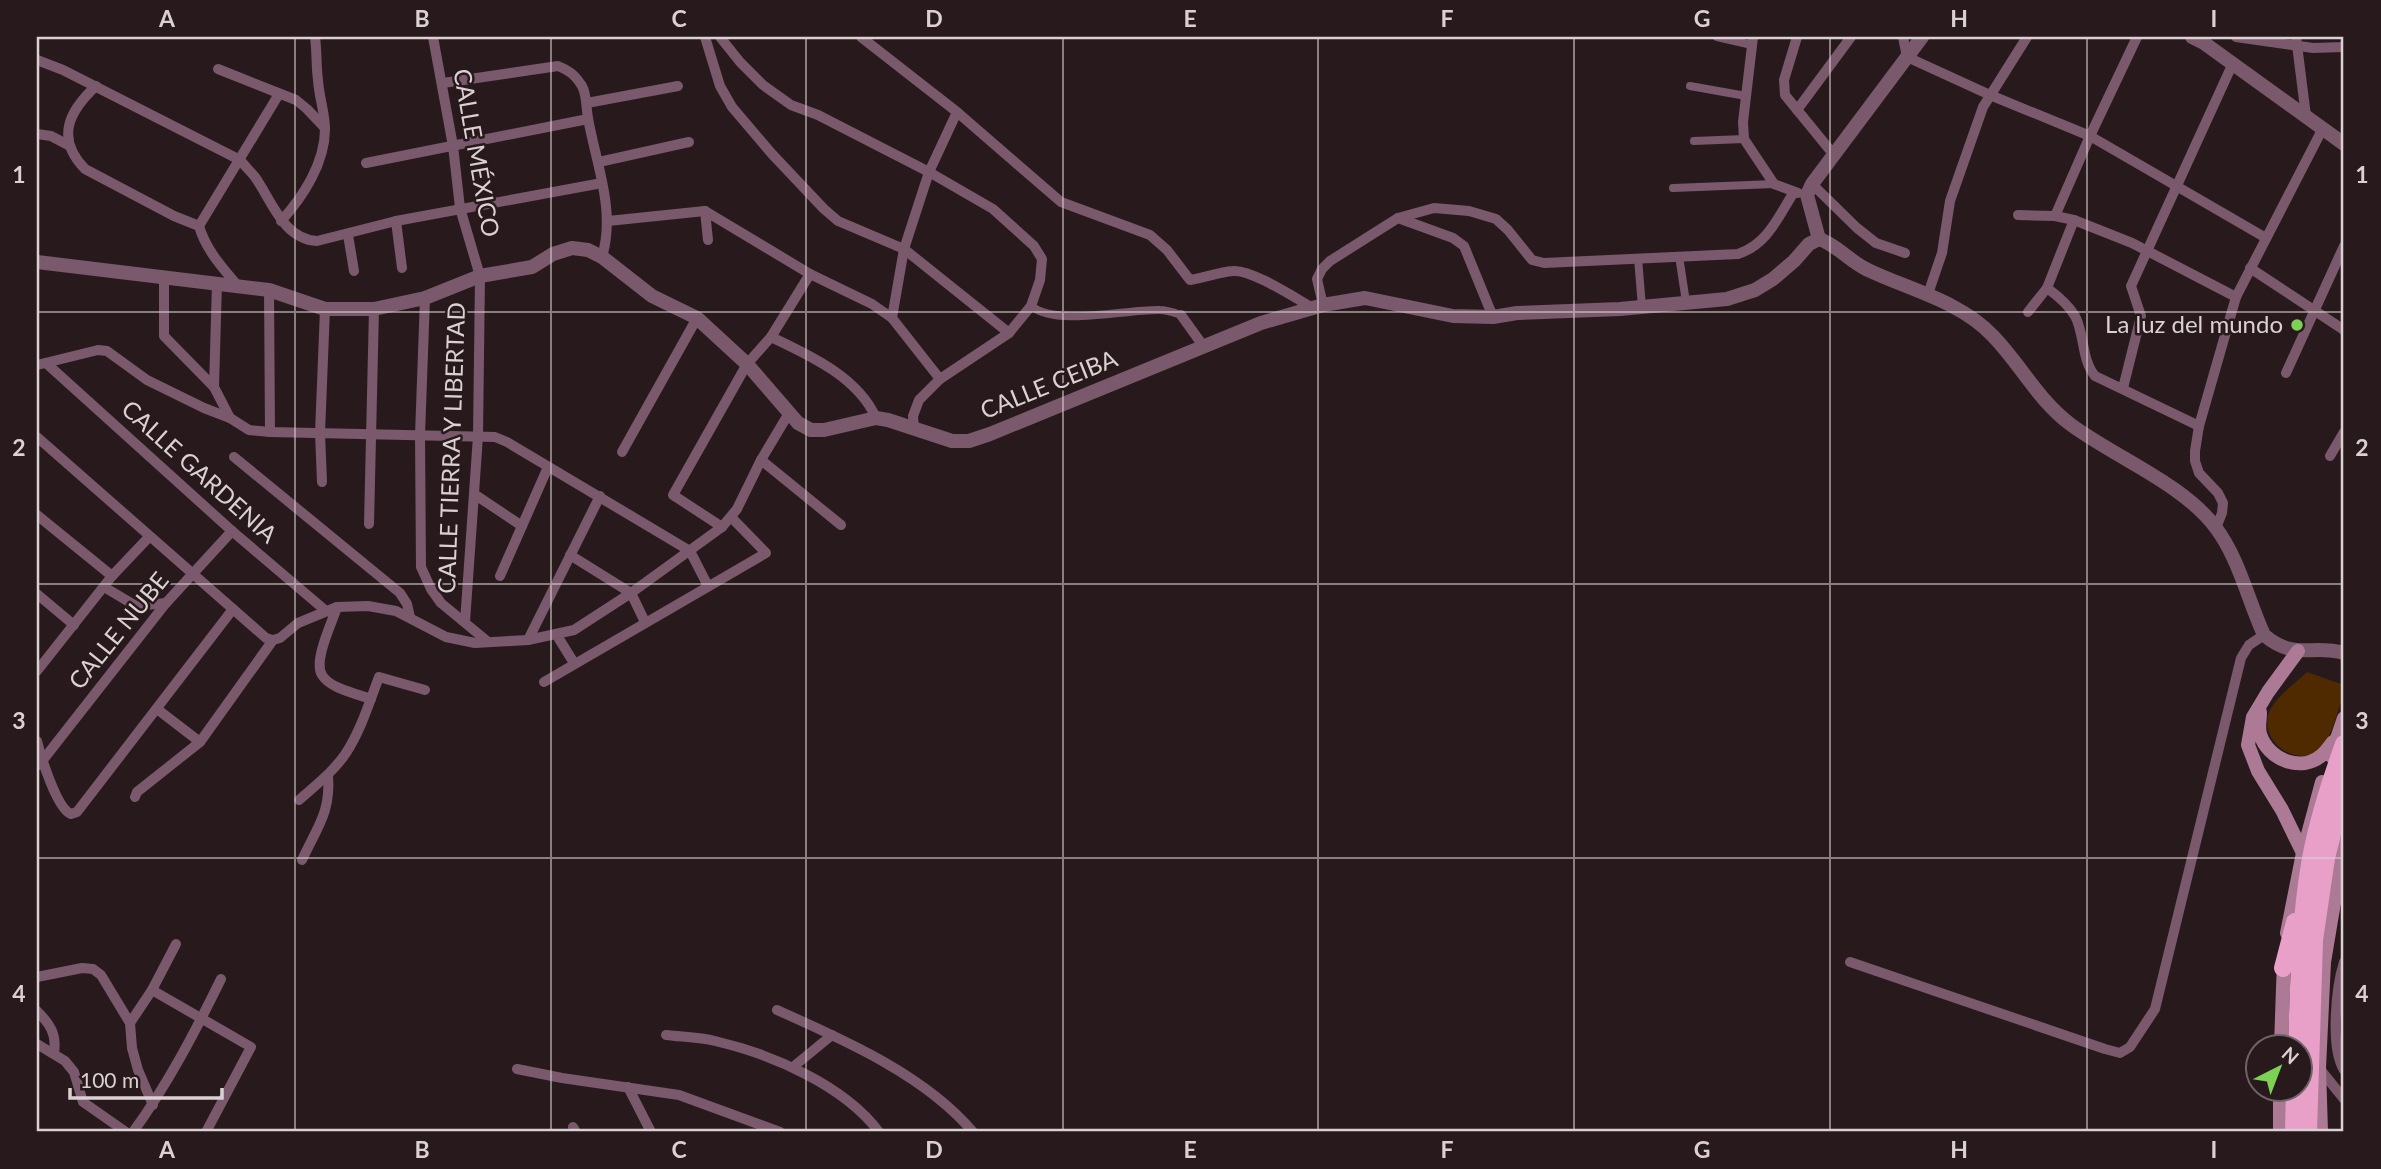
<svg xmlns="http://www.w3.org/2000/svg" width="2381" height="1169" viewBox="0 0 2381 1169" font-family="Lato,sans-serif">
	<rect width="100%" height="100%" fill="#281a1c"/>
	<path fill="#4f2900" d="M2307,672L2344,685V693C2338,709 2334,730 2324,744C2305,772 2261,746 2268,716C2271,700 2296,683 2307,672Z"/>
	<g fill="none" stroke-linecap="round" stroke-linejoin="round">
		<g stroke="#79596b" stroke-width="8">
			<path d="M1717,37L1752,45"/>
			<path d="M1690,86L1746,96"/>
			<path d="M1694,141L1744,139"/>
			<path d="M1673,188L1774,184"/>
			<path d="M1679,256L1686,302"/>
			<path d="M1638,258L1642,307"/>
			<path d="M1031,306C1058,327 1126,309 1160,310C1167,310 1175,313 1181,315"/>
		</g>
		<g stroke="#79596b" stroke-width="10">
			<path d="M433,37L453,146L460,208L480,276L478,436L465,622"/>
			<path d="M705,37L720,86L732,107L772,154L824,209L838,221L904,249L1009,333"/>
			<path d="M720,37L740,62L763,85L791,105L818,115L929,172L993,209L1034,246L1042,259L1040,280L1031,306L1009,333L940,379L919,400L913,416L914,430"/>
			<path d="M861,37L957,112L1061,202L1150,235L1167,250L1190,280C1205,278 1218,272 1233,271C1251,269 1295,298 1313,308"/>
			<path d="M1753,37L1743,122L1744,139L1774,184L1798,193"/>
			<path d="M1797,37L1784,80L1785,95L1834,155"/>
			<path d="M1903,37L1907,57L1990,95L2090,136L2266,238"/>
			<path d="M2236,37L2313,48L2344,47"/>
			<path d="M2296,37L2306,116"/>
			<path d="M37,60L63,70L240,160C245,166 250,171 255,177C272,201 283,239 317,241L396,221L602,183"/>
			<path d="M218,69L296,100L307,109L325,128"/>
			<path d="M443,83L558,66C570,71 575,75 582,86C587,95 586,108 588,118C596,164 616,210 602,257"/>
			<path d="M96,86C69,111 55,138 85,169L174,216L199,226C206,250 222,267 237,285"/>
			<path d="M587,103L678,86"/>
			<path d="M1797,110L1851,37"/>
			<path d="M37,134L51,136L70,146"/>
			<path d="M599,162L689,142"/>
			<path d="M366,163L588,119"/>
			<path d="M1812,184L1857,228L1876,243L1905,253"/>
			<path d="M705,211L810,274L872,304L892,318L940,379"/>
			<path d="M705,211L708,240"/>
			<path d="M2018,215L2055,216L2074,220L2132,243L2236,297"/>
			<path d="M2055,216L2090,136L2137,37"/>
			<path d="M1398,218L1453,238L1464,246L1493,317"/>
			<path d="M281,221C303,197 325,163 325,129C325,113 319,97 318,80C316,66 317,51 315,37"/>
			<path d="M396,221L402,268"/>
			<path d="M608,221L705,211"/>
			<path d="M199,226L279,94"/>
			<path d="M348,235L354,271"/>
			<path d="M2250,268L2344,330"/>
			<path d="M164,278V336L214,387L230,418L249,430L270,432L495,437L507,442L690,551L708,586"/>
			<path d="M2047,288C2058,296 2068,304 2075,316C2085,335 2081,359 2095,376L2199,426"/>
			<path d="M269,290L270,432"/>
			<path d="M1928,294L1942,253L1950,201L1983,107L2027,37"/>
			<path d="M425,298L420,435L421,567L431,589L441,603L487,641"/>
			<path d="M1323,305L1317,279L1322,269L1330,261L1398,218L1434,208L1469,211L1496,219L1508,230L1532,260L1544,263L1738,254C1768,244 1778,217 1794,192"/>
			<path d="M2028,312L2047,288L2074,220"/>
			<path d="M1181,315L1204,347"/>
			<path d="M892,318L904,249L929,172L957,112"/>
			<path d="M771,337C809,355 858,377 876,418"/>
			<path d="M46,363L232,531L326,611"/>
			<path d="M37,365L98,350L107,351L147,380L204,408L230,418"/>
			<path d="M2286,373L2344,246"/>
			<path d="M214,387L217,283"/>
			<path d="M2123,388L2141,316L2131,286L2233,63"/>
			<path d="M37,437L266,638L273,640"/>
			<path d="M622,452L697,318"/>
			<path d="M2330,456L2344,432"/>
			<path d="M234,457L400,593L407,604L410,617"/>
			<path d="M761,460L841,525"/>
			<path d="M322,482L320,433L325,309"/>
			<path d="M474,494L522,526"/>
			<path d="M37,515L112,576"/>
			<path d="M369,524L374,309"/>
			<path d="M722,527L673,495L747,364L771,337L810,274"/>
			<path d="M2216,528L2222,513L2223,503L2218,493L2199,473L2195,461V451L2199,426L2236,297L2323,128"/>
			<path d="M570,555L631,593L645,622"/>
			<path d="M500,576L548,467"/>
			<path d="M104,587L136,606L166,603"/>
			<path d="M37,594L74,625"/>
			<path d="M337,607C332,623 313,661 322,675C329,688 357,694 371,699"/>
			<path d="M556,634L574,663"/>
			<path d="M528,640L600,496"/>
			<path d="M37,671L112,576L149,537"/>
			<path d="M544,682L766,553L731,517"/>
			<path d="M157,709L200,742"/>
			<path d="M37,741C41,757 57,809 71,814L77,812L233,609"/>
			<path d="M39,765L166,603L232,531"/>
			<path d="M135,797L137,792L200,742L273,640L280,638L298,623L337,607L368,606L396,611L446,637L475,643L528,640L574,630L631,593L722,527L737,509L761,460L789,413"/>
			<path d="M299,800C316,785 334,771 346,753C361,730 369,703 379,677L425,690"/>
			<path d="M302,860C317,827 331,813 328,775"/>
			<path d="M1850,962L2105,1049L2120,1053L2130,1047L2155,1009L2241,658L2249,645L2264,635"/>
			<path d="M2344,962C2336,987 2330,1048 2344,1070"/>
			<path d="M37,977L82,968L93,969L101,975L130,1023L132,1048L138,1070L153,1105"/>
			<path d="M152,990L251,1047L206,1132"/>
			<path d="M777,1010C844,1040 925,1075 973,1132"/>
			<path d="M37,1011C50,1024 57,1034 54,1053"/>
			<path d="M130,1023L152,990L176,944"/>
			<path d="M666,1035C682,1037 699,1037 715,1041C771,1054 844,1085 879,1132"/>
			<path d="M37,1044L65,1061L74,1072L83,1102L126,1132"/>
			<path d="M793,1067L832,1035"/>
			<path d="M2319,1068L2344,1099"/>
			<path d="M517,1069L562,1078L679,1095L780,1132"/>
			<path d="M628,1087L651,1132"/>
			<path d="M573,1127L576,1132"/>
			<path d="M133,1132C168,1084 195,1032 221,979"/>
		</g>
		<g stroke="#79596b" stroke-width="14">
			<path d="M2192,37L2204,43L2344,144"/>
			<path d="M1819,239C1836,244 1850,262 1868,270C1910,290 1960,301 1993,336C2021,365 2038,400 2070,424C2114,457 2184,484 2216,528C2239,559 2248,600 2264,635C2295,661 2311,644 2344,653"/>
			<path d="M1819,239L1807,195L1812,184L1922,37"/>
			<path d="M37,262L269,290L325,309H374L425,298L480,276L532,267L553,254L572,248L588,250L602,257L652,296L697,318L747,364L798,423L811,430H824L876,418L888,420L952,441H969L990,434L1261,323L1323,305L1365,298L1453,316L1493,317L1517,313L1620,309L1727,299L1755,290L1773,279L1794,261L1809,244L1819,239"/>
		</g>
		<g stroke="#ad7a96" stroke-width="14">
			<path d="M2298,651L2268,692L2253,717L2248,745L2258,771L2282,810L2303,853"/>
			<path d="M2260,712C2260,720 2258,727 2260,734C2268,760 2301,773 2322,755C2326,752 2330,746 2333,742"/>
			<path d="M2331,756L2344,718"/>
			<path d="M2287,933L2303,853L2322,782"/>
			<path d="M2281,1046L2284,960"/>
			<path d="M2280,1132V1088"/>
			<path d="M2321,1132L2319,1068L2324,962L2344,843"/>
		</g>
		<g stroke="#e8a0c8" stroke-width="18">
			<path d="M2283,968L2295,922"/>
			<path d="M2297,1046C2299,986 2300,924 2310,864C2317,823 2330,783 2344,744"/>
			<path d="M2294,1132L2295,1088"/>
			<path d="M2308,1132L2314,940L2326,858L2344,786"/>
		</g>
	</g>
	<path fill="none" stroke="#dbd1d2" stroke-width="2" stroke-opacity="0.55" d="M295,37V1132M551,37V1132M806,37V1132M1063,37V1132M1318,37V1132M1574,37V1132M1830,37V1132M2087,37V1132M37,312H2344M37,584H2344M37,858H2344"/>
	<circle fill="#7dd154" stroke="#281a1c" stroke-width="2.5" cx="2297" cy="325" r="7"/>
	<g text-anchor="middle" stroke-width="5" stroke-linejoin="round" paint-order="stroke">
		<g font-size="24" fill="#dbd1d2" stroke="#281a1c">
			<text transform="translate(476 153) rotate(80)" y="8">CALLE MÉXICO</text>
			<text transform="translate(1049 385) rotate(-22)" y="8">CALLE CEIBA</text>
			<text transform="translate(452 448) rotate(-88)" y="8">CALLE TIERRA Y LIBERTAD</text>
			<text transform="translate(199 472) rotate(42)" y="8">CALLE GARDENIA</text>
			<text transform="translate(119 631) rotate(-51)" y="8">CALLE NUBE</text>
		</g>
		<g font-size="24" fill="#dbd1d2" stroke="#281a1c" text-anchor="end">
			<text x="2283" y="333">La luz del mundo</text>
		</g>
	</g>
	<rect width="2381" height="1169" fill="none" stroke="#281a1c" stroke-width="77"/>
	<g transform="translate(2279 1068) rotate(42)"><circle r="33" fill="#281a1c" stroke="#706365" stroke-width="2"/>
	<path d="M0-5L12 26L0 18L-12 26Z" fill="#7dd154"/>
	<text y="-10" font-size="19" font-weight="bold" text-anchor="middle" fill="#dbd1d2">N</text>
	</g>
	<path d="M70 1088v10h152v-10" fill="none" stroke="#dbd1d2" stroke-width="3.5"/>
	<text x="80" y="1088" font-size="21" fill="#dbd1d2" stroke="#281a1c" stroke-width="5" paint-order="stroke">100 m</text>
	<rect x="38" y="38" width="2304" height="1092" fill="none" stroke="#dbd1d2" stroke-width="2.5"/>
	<g font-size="23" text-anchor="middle" font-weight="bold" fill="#dbd1d2">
		<text x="167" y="27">A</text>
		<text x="422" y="27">B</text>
		<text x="679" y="27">C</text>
		<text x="934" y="27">D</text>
		<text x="1190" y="27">E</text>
		<text x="1447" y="27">F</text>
		<text x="1702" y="27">G</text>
		<text x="1959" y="27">H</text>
		<text x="2214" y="27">I</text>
		<text x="19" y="183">1</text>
		<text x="2362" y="183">1</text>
		<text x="19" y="456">2</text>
		<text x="2362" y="456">2</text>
		<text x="19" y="729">3</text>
		<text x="2362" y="729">3</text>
		<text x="19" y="1002">4</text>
		<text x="2362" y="1002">4</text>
		<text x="167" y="1158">A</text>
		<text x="422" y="1158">B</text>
		<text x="679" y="1158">C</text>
		<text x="934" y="1158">D</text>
		<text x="1190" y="1158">E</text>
		<text x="1447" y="1158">F</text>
		<text x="1702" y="1158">G</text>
		<text x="1959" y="1158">H</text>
		<text x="2214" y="1158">I</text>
	</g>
</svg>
